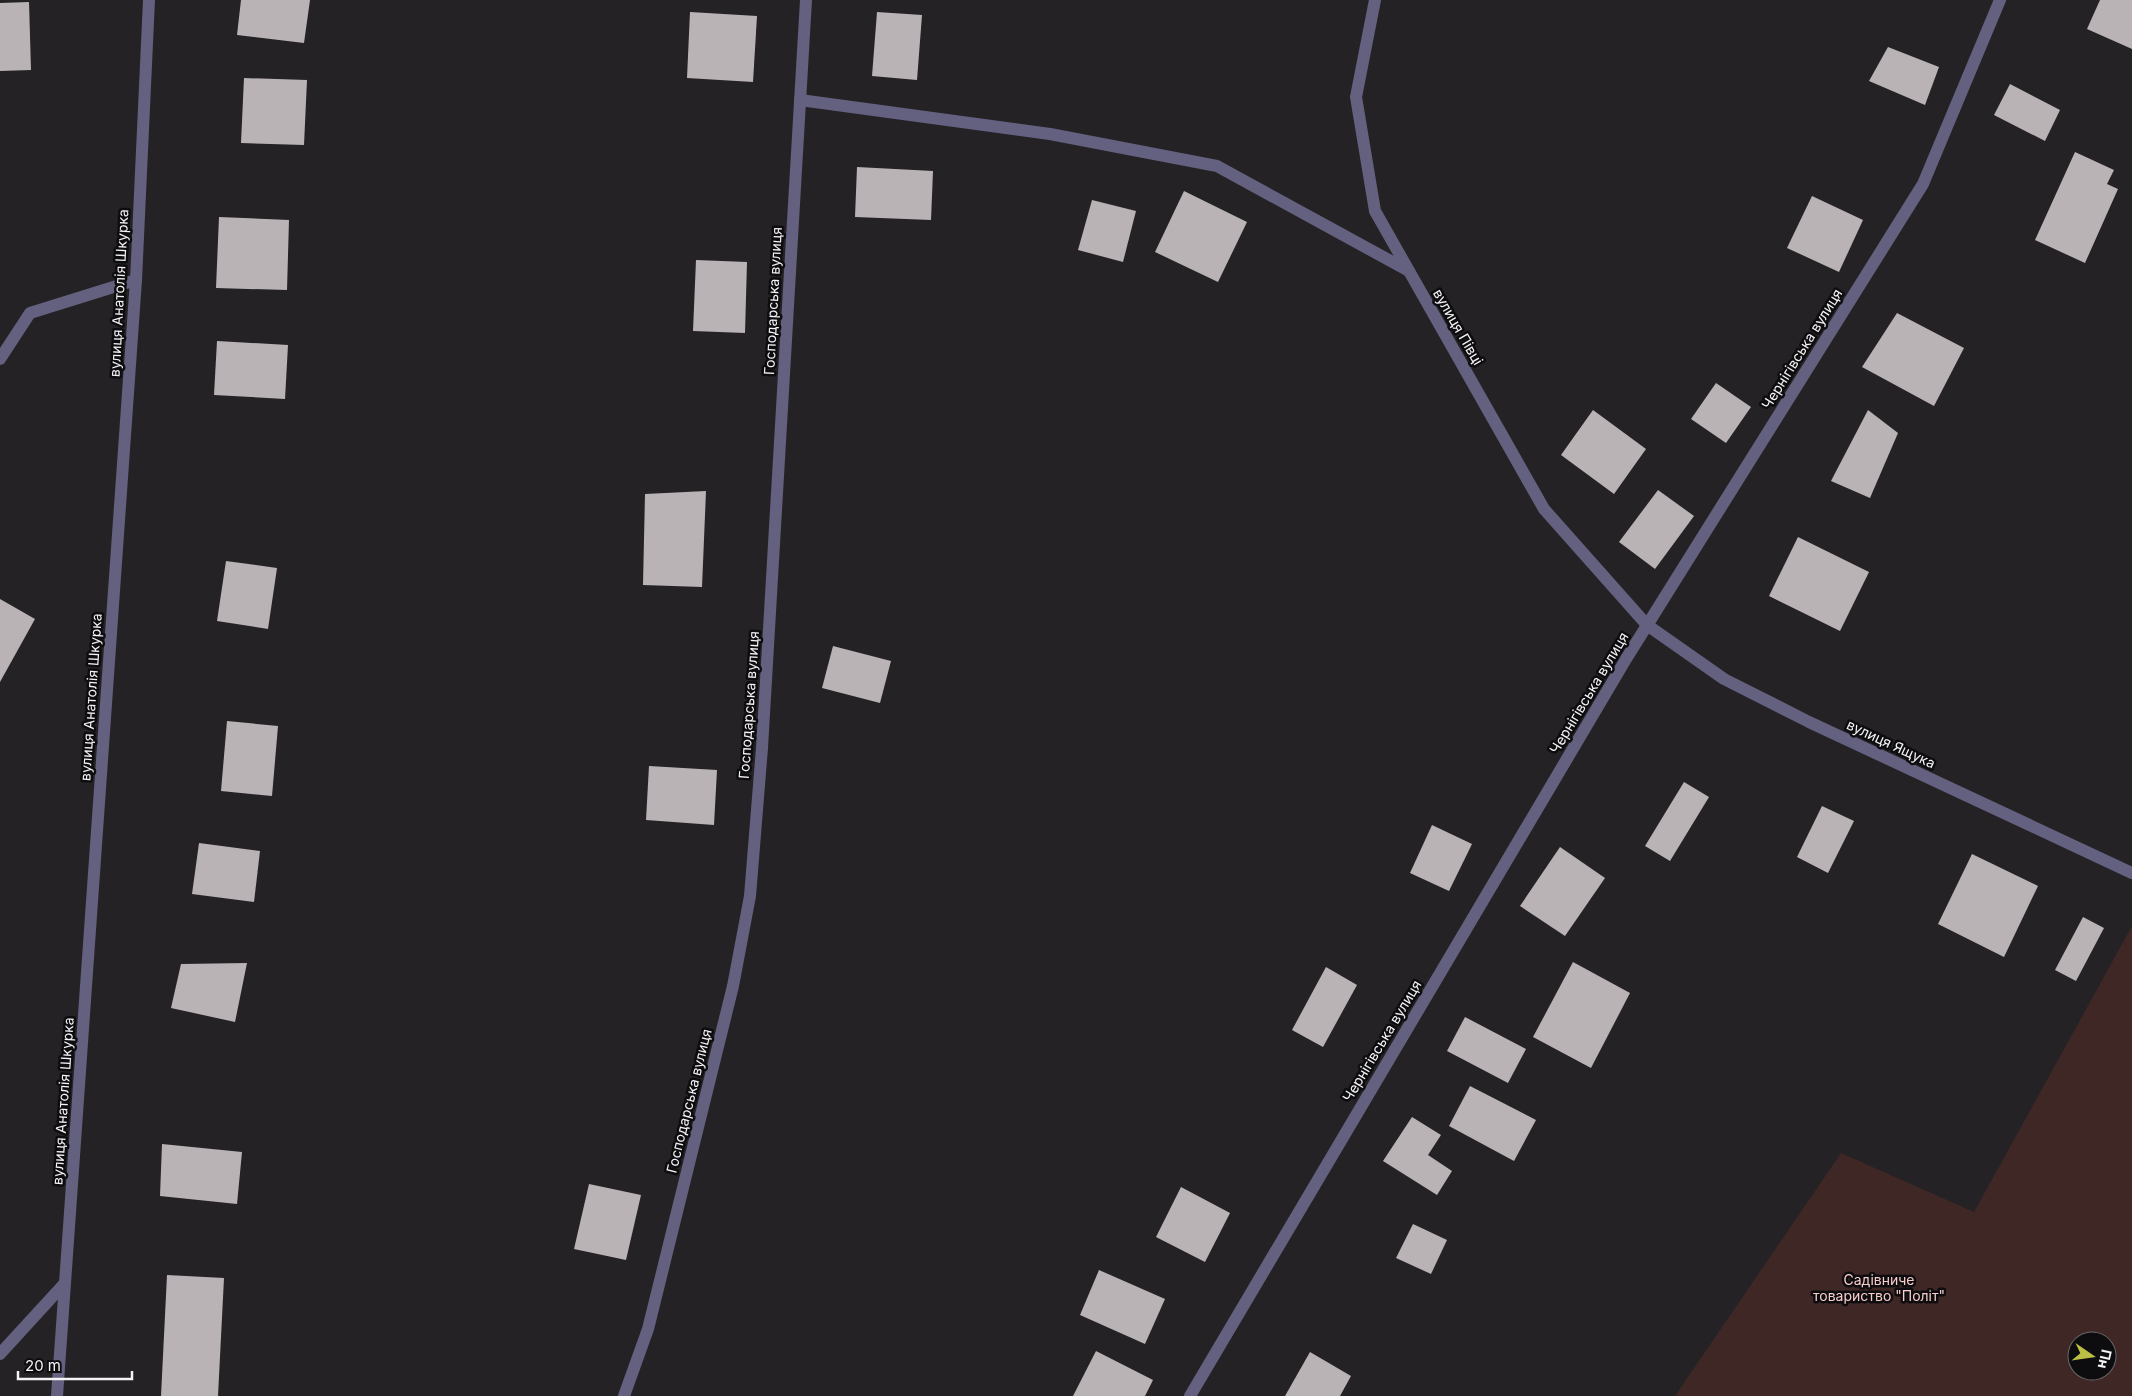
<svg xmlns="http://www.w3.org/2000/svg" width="2132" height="1396" viewBox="0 0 2132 1396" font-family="Inter,sans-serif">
	<rect width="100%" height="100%" fill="#252226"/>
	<path fill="#3f2726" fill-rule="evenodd" d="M2132,926V1396H1675L1841,1153L1974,1212ZM2077,1341H2107V1371H2077Z"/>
	<g fill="#bab3b6">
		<path d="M241,0H310L304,43L237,35Z"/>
		<path d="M2100,0H2132V49L2087,29Z"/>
		<path d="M29,2L31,70L0,71V3Z"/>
		<path d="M690,12L757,16L753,82L687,78Z"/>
		<path d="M877,12L922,15L917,80L872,76Z"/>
		<path d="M1888,47L1939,67L1925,105L1869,81Z"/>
		<path d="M244,78L307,80L304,145L241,143Z"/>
		<path d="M2010,84L2060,110L2045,141L1994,115Z"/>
		<path d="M2075,152L2114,170L2107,184L2118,189L2085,263L2035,240Z"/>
		<path d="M857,167L933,171L931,220L855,217Z"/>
		<path d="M1184,191L1247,222L1218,282L1155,252Z"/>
		<path d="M1812,196L1863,220L1839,272L1787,248Z"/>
		<path d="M1092,200L1136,211L1123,262L1078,250Z"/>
		<path d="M219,217L289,220L287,290L216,288Z"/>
		<path d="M696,260L747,262L745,333L693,331Z"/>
		<path d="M1897,313L1964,348L1934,406L1862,367Z"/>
		<path d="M217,341L288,345L285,399L214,395Z"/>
		<path d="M1716,383L1751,407L1726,443L1691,419Z"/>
		<path d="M1593,410L1646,449L1614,494L1561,455Z"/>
		<path d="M1868,410L1898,433L1870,498L1831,481Z"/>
		<path d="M1658,490L1694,516L1655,569L1619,542Z"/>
		<path d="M706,491L702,587L643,585L645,494Z"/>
		<path d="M1798,537L1869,572L1840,631L1769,596Z"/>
		<path d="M226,561L277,568L268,629L217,621Z"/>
		<path d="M0,599L35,619L0,682Z"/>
		<path d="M833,646L891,661L880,703L822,688Z"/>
		<path d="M227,721L278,726L272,796L221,791Z"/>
		<path d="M649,766L717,770L714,825L646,820Z"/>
		<path d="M1684,782L1709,797L1670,861L1645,846Z"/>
		<path d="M1822,806L1854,821L1828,873L1797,857Z"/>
		<path d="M1432,825L1472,844L1449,891L1410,873Z"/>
		<path d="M199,843L260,851L254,902L192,894Z"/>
		<path d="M1560,847L1605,878L1565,936L1520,906Z"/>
		<path d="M1972,854L2038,886L2004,957L1938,924Z"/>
		<path d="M2083,917L2104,928L2076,981L2055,970Z"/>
		<path d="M1573,962L1630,993L1591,1068L1533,1037Z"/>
		<path d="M247,963L235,1022L171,1008L181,964Z"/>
		<path d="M1326,967L1357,985L1323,1047L1292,1030Z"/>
		<path d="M1465,1017L1526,1049L1508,1083L1447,1051Z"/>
		<path d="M1470,1086L1536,1120L1514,1161L1449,1126Z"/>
		<path d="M1412,1117L1441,1135L1428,1155L1452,1171L1437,1195L1383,1161Z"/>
		<path d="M162,1144L242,1152L237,1204L160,1196Z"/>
		<path d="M589,1184L641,1195L626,1260L574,1249Z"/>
		<path d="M1181,1187L1230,1213L1205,1262L1156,1237Z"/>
		<path d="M1413,1224L1447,1240L1431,1274L1396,1258Z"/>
		<path d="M1099,1270L1165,1299L1145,1344L1080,1315Z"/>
		<path d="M167,1275L224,1278L218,1396H161Z"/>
		<path d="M1096,1351L1153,1380L1145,1396H1073Z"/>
		<path d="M1310,1352L1351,1376L1340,1396H1285Z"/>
	</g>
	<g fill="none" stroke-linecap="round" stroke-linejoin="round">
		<path stroke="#64607f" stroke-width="12" d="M800,100L1050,134L1217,166L1409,271"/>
		<g stroke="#64607f" stroke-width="12">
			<path d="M1375,0L1356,97L1375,211L1544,509L1647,625L1724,679L1809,722L2132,873"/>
			<path d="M0,359L30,313L136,280"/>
			<path d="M0,1354L65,1283"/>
			<path d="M57,1396L136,280L149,0"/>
			<path d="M624,1396L648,1329L733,986L750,896L762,748L806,0"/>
			<path d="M1190,1396L1626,659L1923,184L2000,0"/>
		</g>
	</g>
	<g text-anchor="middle" stroke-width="5" stroke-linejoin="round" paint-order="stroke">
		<g font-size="14" fill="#f6f3f6" stroke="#0d0c0e">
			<text transform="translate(119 293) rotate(-87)" y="5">вулиця Анатолія Шкурка</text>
			<text transform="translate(773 301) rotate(-87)" y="5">Господарська вулиця</text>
			<text transform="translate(1458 327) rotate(60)" y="5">вулиця Півці</text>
			<text transform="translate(1802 349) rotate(-58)" y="5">Чернігівська вулиця</text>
			<text transform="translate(1589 693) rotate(-59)" y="5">Чернігівська вулиця</text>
			<text transform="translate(91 697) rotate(-86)" y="5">вулиця Анатолія Шкурка</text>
			<text transform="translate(749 705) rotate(-86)" y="5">Господарська вулиця</text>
			<text transform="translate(1891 744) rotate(25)" y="5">вулиця Ящука</text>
			<text transform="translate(1382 1041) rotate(-59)" y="5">Чернігівська вулиця</text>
			<text transform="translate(63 1101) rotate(-86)" y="5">вулиця Анатолія Шкурка</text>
			<text transform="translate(689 1101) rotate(-76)" y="5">Господарська вулиця</text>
		</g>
		<g font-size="14" fill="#f8cdcb" stroke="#0d0c0e">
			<text x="1879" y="1285">Садівниче<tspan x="1879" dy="16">товариство "Політ"</tspan></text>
		</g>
	</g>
	<g transform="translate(2092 1356) rotate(103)"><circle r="24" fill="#0d0c0e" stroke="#6a686b"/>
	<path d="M0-4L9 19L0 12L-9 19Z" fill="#bbc044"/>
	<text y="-8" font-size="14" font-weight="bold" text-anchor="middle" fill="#f6f3f6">Пн</text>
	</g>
	<path d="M18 1371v8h114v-8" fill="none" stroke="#f6f3f6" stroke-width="2.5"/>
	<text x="25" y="1371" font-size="15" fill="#f6f3f6" stroke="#0d0c0e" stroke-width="4" paint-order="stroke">20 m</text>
</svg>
